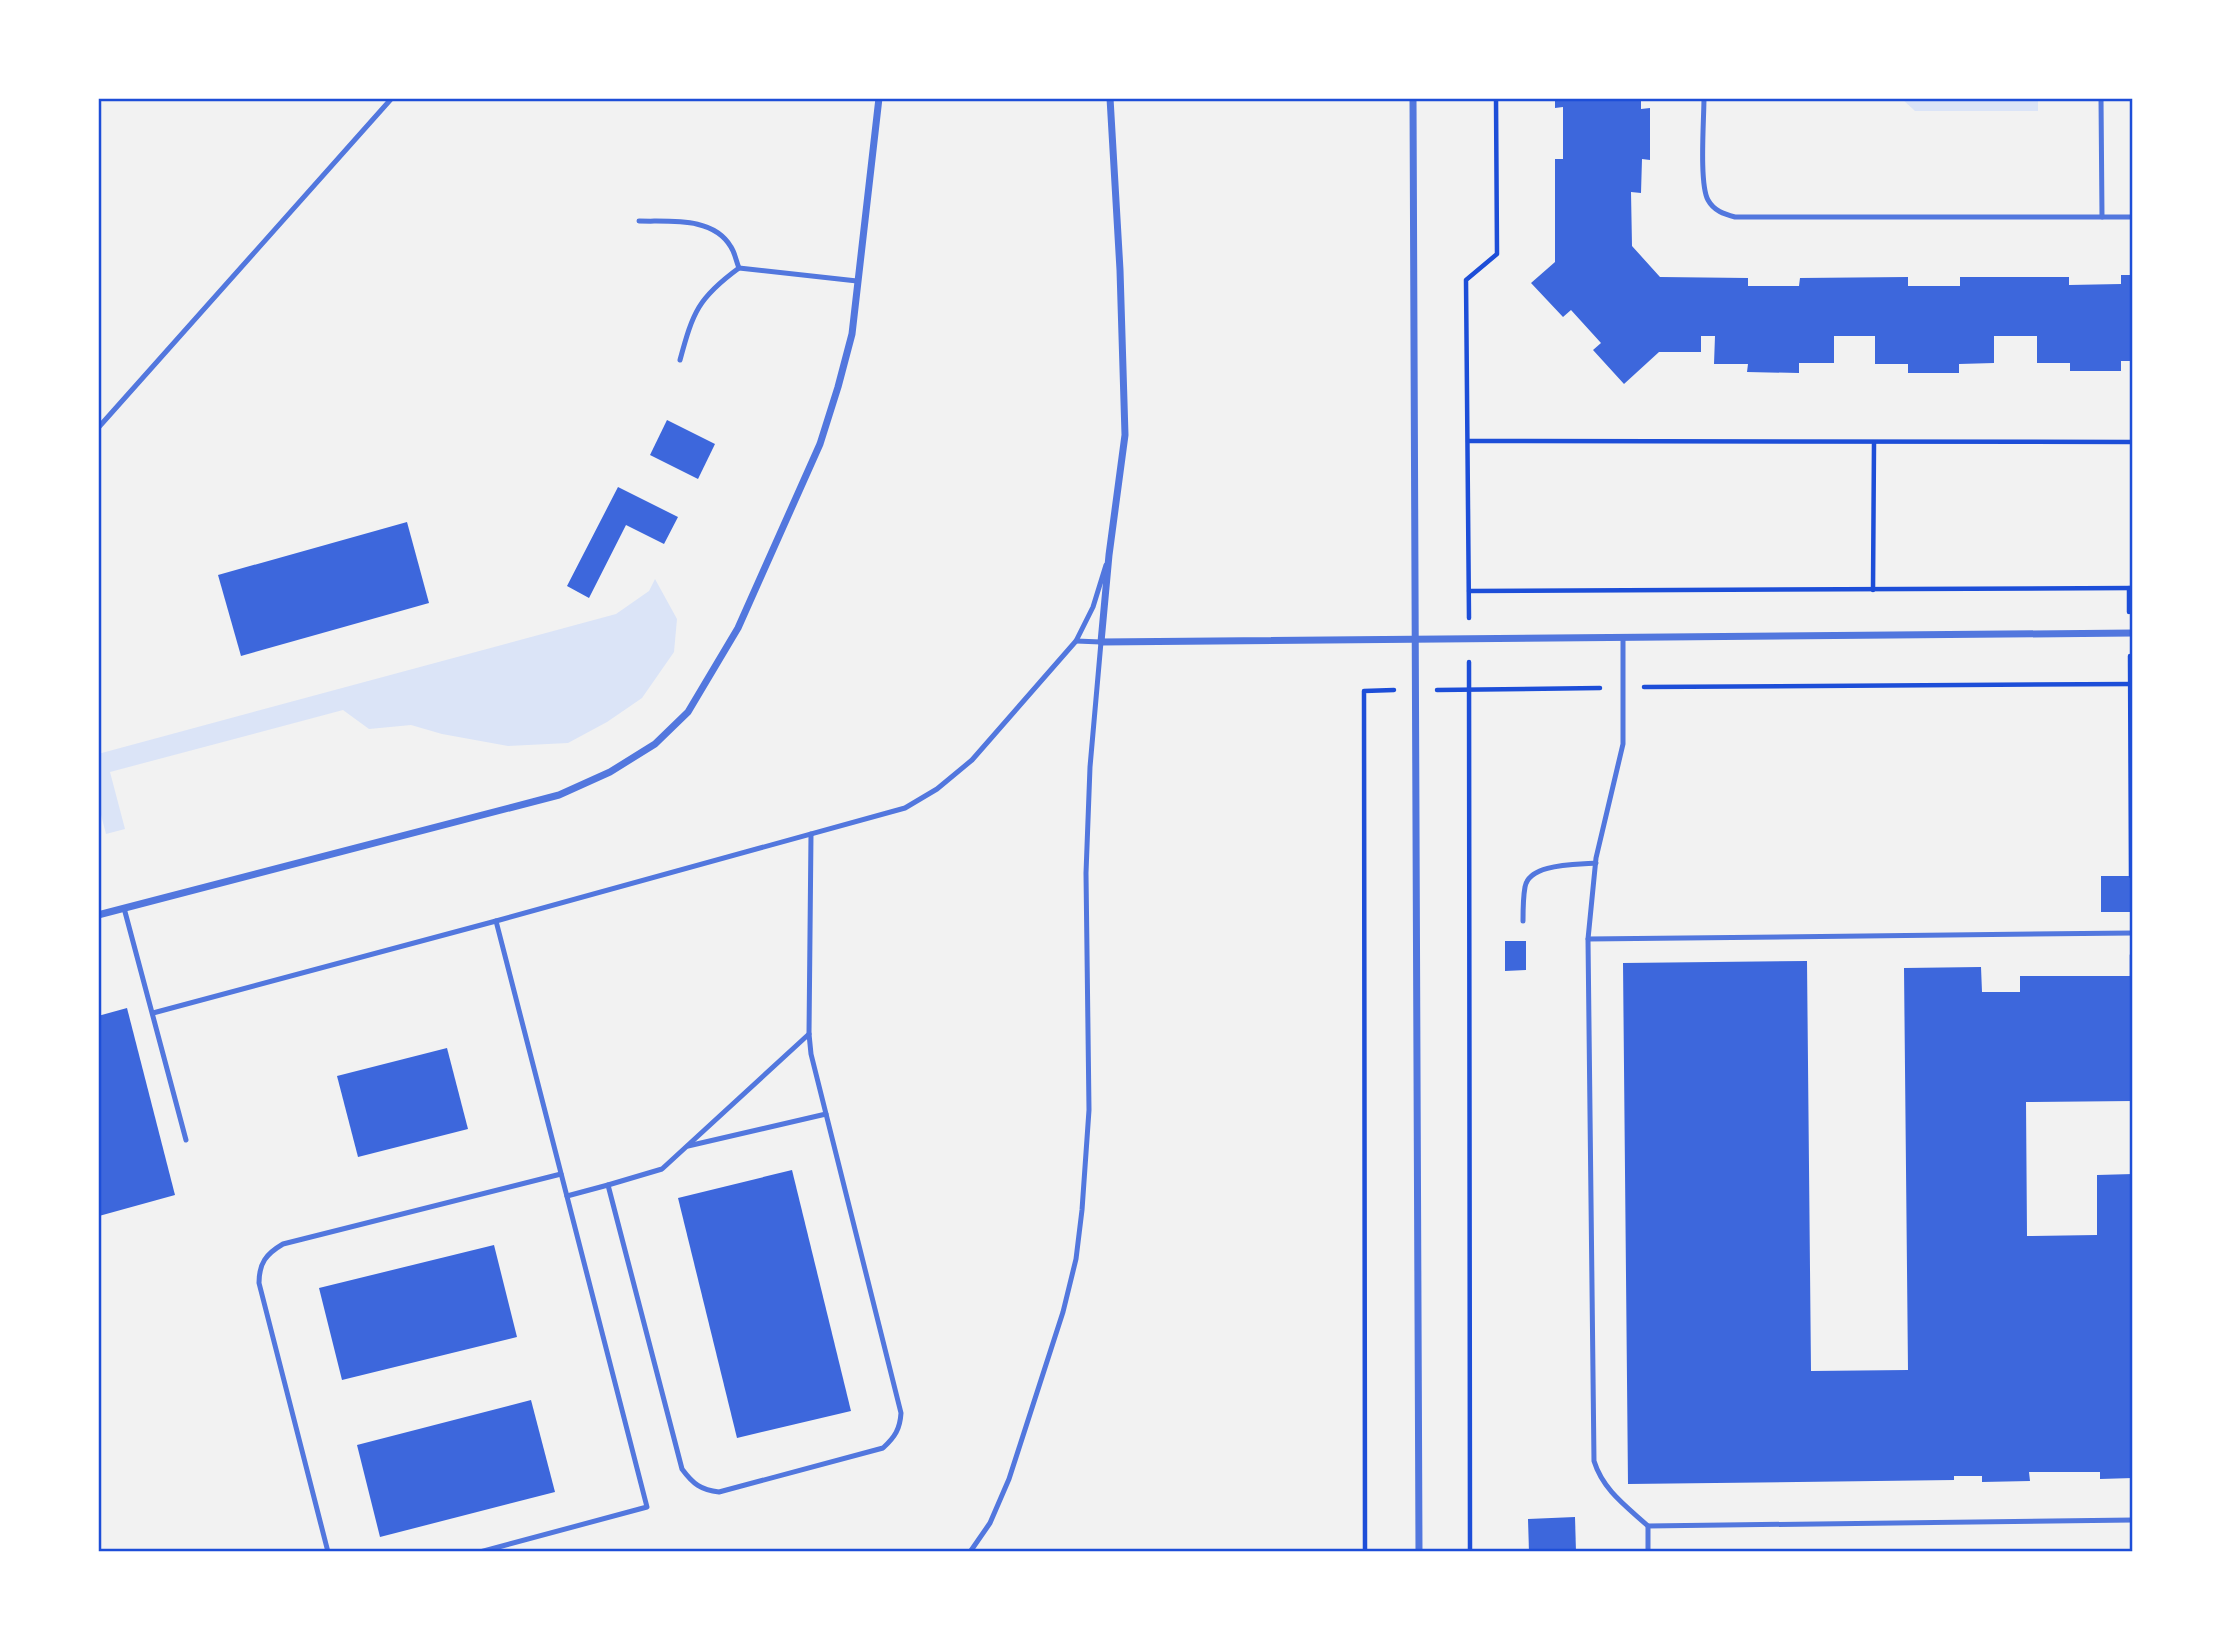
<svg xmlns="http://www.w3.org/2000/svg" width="2231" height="1650" viewBox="0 0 2231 1650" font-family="Raleway,sans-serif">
	<rect width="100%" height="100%" fill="#f2f2f2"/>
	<g fill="#dbe4f7">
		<path d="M1901,98H2038V111H1915Z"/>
		<path d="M655,579L677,619L674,652L642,698L607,722L568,743L508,746L442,734L411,725L369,729L343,710L110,772L125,829L106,834L98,803V754L616,614L649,591Z"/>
	</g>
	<g fill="#3d67dc">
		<path d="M1555,98H1641V109L1650,108V160L1642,159L1641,193L1631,192L1632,246L1660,277L1748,278V286H1799L1800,278L1908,277V286H1960V277H2069V285L2121,284V275H2133V361H2121V371H2070V363H2037V336H1994V363L1959,364V373H1908V364H1875V336H1834V363H1799V373L1747,372L1748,364H1714L1715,336H1701V352H1659L1624,384L1593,350L1601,343L1571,310L1563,317L1531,283L1555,262V159H1563V107L1555,108Z"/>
		<path d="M667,420L715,444L698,479L650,455Z"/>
		<path d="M618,487L678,517L664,544L626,525L589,598L567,586Z"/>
		<path d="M407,522L429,603L241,656L218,575Z"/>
		<rect x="2101" y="876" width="32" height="36"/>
		<path d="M1505,941H1526V970L1505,971Z"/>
		<path d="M1807,961L1811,1371L1908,1370L1904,968L1981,967L1982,992H2020V976H2133V1101L2026,1102L2027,1236L2097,1235V1175L2133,1174V1478L2100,1479V1472H2029L2030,1481L1982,1482V1476H1954V1480L1628,1484L1623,963Z"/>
		<path d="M127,1008L175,1195L99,1216L98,1016Z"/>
		<path d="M447,1048L468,1129L358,1157L337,1076Z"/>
		<path d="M792,1170L851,1411L737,1438L678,1198Z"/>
		<path d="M494,1245L517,1337L342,1380L319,1288Z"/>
		<path d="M531,1400L555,1492L380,1537L357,1445Z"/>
		<path d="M1575,1517L1576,1552H1529L1528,1519Z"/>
	</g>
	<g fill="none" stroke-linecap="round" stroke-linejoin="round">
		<g stroke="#1d4ed8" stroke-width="4.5">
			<path d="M1468,441L2133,442"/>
			<path d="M2129,588V612"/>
			<path d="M1873,590L1874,443"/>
			<path d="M1469,591L2133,588"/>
			<path d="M1469,618L1466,280L1497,254L1496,98"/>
			<path d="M2130,656L2131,876"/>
			<path d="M1469,662L1470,1552"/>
			<path d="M1644,687L2133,684"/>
			<path d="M1437,690L1600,688"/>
			<path d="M2132,955V976"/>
			<path d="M1365,1552L1364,691L1394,690"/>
		</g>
		<g stroke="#5277de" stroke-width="5">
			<path d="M1704,98C1704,119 1699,184 1708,200C1714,211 1724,214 1735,217H2133"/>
			<path d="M2101,98L2102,217"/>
			<path d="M639,221C669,222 713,216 731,247C735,253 736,261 739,268L857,281"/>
			<path d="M680,360C693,312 698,298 739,268"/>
			<path d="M98,428L392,98"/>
			<path d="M1623,637V744L1596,858L1588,939L1594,1461C1603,1490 1626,1506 1648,1526"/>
			<path d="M124,908L186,1140"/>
			<path d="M1523,921C1523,910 1523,898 1525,887C1529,863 1576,865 1596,863"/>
			<path d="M1588,939L2133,933"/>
			<path d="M153,1013L496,921L905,808L937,789L972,760L1076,641L1093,607L1106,565"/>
			<path d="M688,1146L826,1114"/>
			<path d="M608,1185L662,1169L809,1034"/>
			<path d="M567,1196L608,1185L682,1469C693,1484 701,1490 719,1492L883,1448C895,1437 900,1429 901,1413L811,1054L809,1034L811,834"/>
			<path d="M328,1552L259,1283C259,1263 266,1254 283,1244L561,1174"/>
			<path d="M480,1552L647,1507L496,921"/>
			<path d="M970,1552L990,1523L1009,1479L1063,1312L1076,1259L1082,1210L1089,1110L1086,873L1090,767L1101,642L1076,641"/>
			<path d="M1648,1552V1526L2133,1520"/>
		</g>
		<g stroke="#5277de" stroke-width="7">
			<path d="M1110,98L1120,270L1125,435L1109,555L1101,642L2133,633"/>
			<path d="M1413,98L1419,1552"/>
			<path d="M98,915L559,795L610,772L655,744L688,712L738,628L820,444L838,387L852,334L879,98"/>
		</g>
	</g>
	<rect width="2231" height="1650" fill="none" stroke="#ffffff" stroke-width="200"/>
	<rect x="100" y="100" width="2031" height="1450" fill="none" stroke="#1d4ed8" stroke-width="2.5"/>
</svg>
